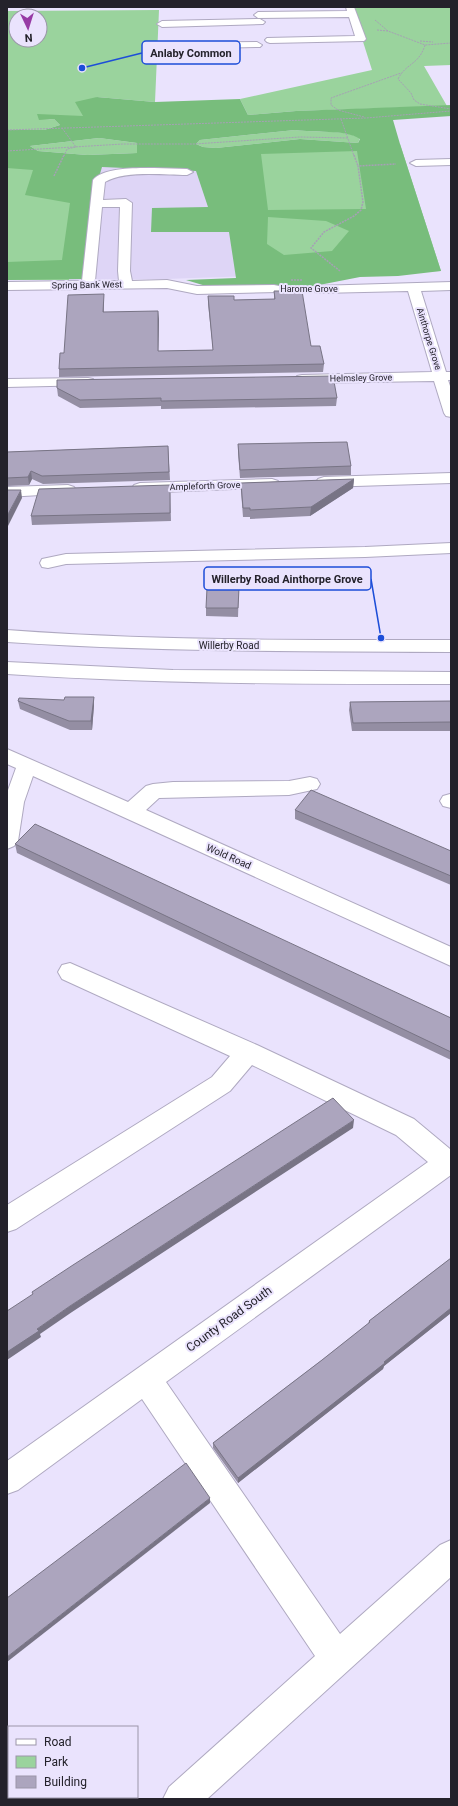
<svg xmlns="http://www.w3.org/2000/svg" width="458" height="1806" viewBox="0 0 458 1806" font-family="Roboto,sans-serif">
	<rect width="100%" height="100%" fill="#eae3fd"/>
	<path fill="#ded5f6" d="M245,151L252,276L166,279L69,280L72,160Z"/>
	<g fill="#9ad39d" fill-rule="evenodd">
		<path d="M352,7H451V65L424,66L447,106L296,111L248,115L240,99L372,70Z"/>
		<path d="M159,10L155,102L97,97L83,116L39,120L54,119L60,125L44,130H7V11ZM16,16H40V40H16Z"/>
		<path d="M295,130C314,133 345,129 360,138L358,143L300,139L216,148L203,147L196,144L200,140Z"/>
		<path d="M99,138L137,143V153L87,155L38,151L30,146Z"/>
		<path d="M400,144L441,271L252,276L245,151Z"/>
		<path d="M72,160L69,280H7V163Z"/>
	</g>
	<path fill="#78bd7c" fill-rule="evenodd" d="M97,97L155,102L240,99L248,115L296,111L451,105V116L393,120L400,144L441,271L398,276L360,277L314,286L243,288L206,286L186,280L236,278L229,232H151L152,208L208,207L196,171L102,167L93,198L82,279L7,280V262L62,260L70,203L25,195L33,170L7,168V130H44L60,125L54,119L39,120L37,114L83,116L75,102ZM295,130C314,133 345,129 360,139L358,143L300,139L216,148L203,147L196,144L200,140ZM99,138L137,143V153L87,155L38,151L30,146ZM357,151L366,209L268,210L261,154ZM268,217L326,221L349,231L332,251L284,255L267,244Z"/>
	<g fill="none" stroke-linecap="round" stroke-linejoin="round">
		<g stroke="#afa9c1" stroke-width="2">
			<g id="minor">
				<path d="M346,7H354L366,39L364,41L270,43L267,42L265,40L267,38L355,36L349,17L258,18L254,15L258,12L347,11Z"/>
				<path d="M260,19L265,22L263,24L162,27L157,24L162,21Z"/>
				<path d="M257,42L262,45L260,47L162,49L157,46L162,43Z"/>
				<path d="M451,159V165L416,166L410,163L416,160Z"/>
				<path d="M154,168L187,169L193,172L187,175C164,175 125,170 105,182L103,200L126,199L132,203L130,271L132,281L167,280L197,286L274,285L279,286L280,289L279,292L197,294L167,288L7,290V282L82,281L93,180C103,167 139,168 154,168ZM102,207H120L118,271L119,281H95Z"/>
				<path d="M451,282V290L421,291L446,372H451V380H448L451,389V417L446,416L444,413L434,381L302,383L297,382L295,379L297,376L302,375L432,372L408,291L320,293L315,292L314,289L315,286Z"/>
				<path d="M88,378L93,379L95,382L93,385L7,387V379Z"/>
				<path d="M451,473V483L324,487L318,485L316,482L318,479L324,477Z"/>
				<path d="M272,479L278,481L280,484L278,487L140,493L134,491L132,488L134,485L140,483Z"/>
				<path d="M68,485L74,487L76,490L74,493L7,497V487Z"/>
				<path d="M451,543V553L365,557L66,564L48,568L42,567L40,563L42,559L66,554L365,547Z"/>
				<path d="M7,630C155,641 303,640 451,640V652C303,651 155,652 7,642Z"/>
				<path d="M7,662L173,670L451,672V684C303,684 155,684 7,674Z"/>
				<path d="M7,749L128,802L146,786L153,784L173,782L289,781L310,777L317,779L320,784L317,789L289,795L159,798L146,810L451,947V966L33,776L24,802L18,841L14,846L7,849V793L16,768L7,764Z"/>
				<path d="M450,794H451V808L443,806L440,801L443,796Z"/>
				<path d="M70,963L257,1045L414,1119L450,1149L451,1148V1175L166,1382L340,1634L440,1545L451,1540V1577L207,1799H163L169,1787L315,1656L142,1399L18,1490L7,1494V1461L428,1162L396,1135L252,1065L230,1091L16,1229L7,1232V1205L212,1077L230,1056L62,979L58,972L62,965Z"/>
			</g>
		</g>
		<g stroke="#a6a0b5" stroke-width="1" stroke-dasharray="2 1" stroke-linecap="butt">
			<path d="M375,20L388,31L425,45L451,43"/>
			<path d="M377,30L388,31"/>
			<path d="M420,41L433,42"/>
			<path d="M425,45C419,65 406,63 398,79L411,93L414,100L420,104L451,109"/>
			<path d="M364,117L338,110L331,105V98L401,73"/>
			<path d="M341,119L354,156"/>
			<path d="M62,128L76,147L67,149L64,156"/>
			<path d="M7,130L366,118L451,111"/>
			<path d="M7,151L123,144H194L300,137L348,138"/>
		</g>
		<g stroke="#a6a0b5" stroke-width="1.5" stroke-dasharray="2 1" stroke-linecap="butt">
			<path d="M354,155L358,166"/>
			<path d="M54,176L64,155"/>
			<path d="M340,271L311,248L324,232L354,216L361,210L363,202L358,166L396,164"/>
			<path d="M291,280H302"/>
		</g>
		<use href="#minor" fill="#fff" fill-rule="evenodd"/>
	</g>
	<g fill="#948ea3">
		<path d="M274,291L311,346L324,364L323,372L59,377V369L64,353L104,302V312L159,319L158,351L213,350L208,304V296L234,300L274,299Z"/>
		<path d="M57,388L337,398L336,406L161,409V406L80,408L58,396Z"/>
		<path d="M238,444L351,466V475L240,478L238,453Z"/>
		<path d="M168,446L170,480L43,484L32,479L29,485L7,486V452Z"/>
		<path d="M354,479L353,488L310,516L250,519V517H243L241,491V483Z"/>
		<path d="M170,485L171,521L32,525L31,516Z"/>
		<path d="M239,588L238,617L206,616V608Z"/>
		<path d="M94,697V705L92,730H70L20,709L18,701L64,700Z"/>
		<path d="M451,701V731H352L349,710L350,702Z"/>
		<path d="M295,810L451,851V885L295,819Z"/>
		<path d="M15,844L451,1018V1060L17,853Z"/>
		<path d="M451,1258V1313L384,1366L383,1369L238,1483L213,1448V1443L322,1360L368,1324L369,1321Z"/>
	</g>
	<g fill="#787485">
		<path d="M158,311L159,319L158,359Z"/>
		<path d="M31,471L32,479L29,485L28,477Z"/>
		<path d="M354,479L353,488L310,516L311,507Z"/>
		<path d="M21,490L22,498L8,526L7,516Z"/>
		<path d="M94,697V705L92,730L91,721Z"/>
		<path d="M354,1120L353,1128L72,1312L40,1334L41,1337L7,1360V1352L37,1329L70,1306Z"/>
		<path d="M451,1308V1313L384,1366L383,1369L238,1483V1478Z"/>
		<path d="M210,1498V1503L7,1662V1657Z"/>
	</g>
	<g fill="#aca5be" stroke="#787485">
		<path d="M274,291H302L311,346H320L324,364L59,369L60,353H64L68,295L104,294L103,312L158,311V351L213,350L208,296H234V300L275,299Z"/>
		<path d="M333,376L337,398L161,401V398L80,400L57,388V380Z"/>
		<path d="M347,442L351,466L240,470L238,444Z"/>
		<path d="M168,446L169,472L42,476L31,471L28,477L7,478V452Z"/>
		<path d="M354,479L311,507L250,510V508H243L241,483Z"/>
		<path d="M170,485V513L31,516L39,489Z"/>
		<path d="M7,490H21L7,516Z"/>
		<path d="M207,588H239L238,608H206Z"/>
		<path d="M65,697H94L91,721H69L18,701L19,698L64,700Z"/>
		<path d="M451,701V722L353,723L350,702Z"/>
		<path d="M311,790L451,851V876L295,810Z"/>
		<path d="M35,824L451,1018V1052L15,844Z"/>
		<path d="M333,1098L354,1120L70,1306L37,1329L39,1331L7,1352V1311L33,1294L32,1292L73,1265Z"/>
		<path d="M451,1258V1308L384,1362L385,1363L238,1478L213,1443L322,1360L370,1322L369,1321Z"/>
		<path d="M186,1463L210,1498L7,1657V1598Z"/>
	</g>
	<g text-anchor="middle" stroke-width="4" stroke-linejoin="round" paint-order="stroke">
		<g font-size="9" fill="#24222b" stroke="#eae3fd">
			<text transform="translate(87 285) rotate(-1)" y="3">Spring Bank West</text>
			<text x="309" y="292">Harome Grove</text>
			<text transform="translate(429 339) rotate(73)" y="3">Ainthorpe Grove</text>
			<text transform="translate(361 378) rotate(-1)" y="3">Helmsley Grove</text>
			<text transform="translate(205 486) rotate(-2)" y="3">Ampleforth Grove</text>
		</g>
		<g font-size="10" fill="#24222b" stroke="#eae3fd">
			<text x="229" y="649">Willerby Road</text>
			<text transform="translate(229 856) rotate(24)" y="4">Wold Road</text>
		</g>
		<g font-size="12" fill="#24222b" stroke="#eae3fd">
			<text transform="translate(229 1319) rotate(-36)" y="4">County Road South</text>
		</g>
	</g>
	<path fill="none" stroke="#1d4ed8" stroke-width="1.5" d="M82 68L142 53M381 638L371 579"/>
	<g fill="#1d4ed8" stroke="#eae3fd" stroke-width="1.5">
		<circle cx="82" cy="68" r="4"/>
		<circle cx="381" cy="638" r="4"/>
	</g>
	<g fill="#eae3fd" stroke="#1d4ed8" stroke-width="1.5">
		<rect x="142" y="41" width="98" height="23" rx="4"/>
		<rect x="204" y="567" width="167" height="23" rx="4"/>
	</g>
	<g font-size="11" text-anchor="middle" font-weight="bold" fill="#24222b">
		<text x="191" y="57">Anlaby Common</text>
		<text x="287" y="583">Willerby Road Ainthorpe Grove</text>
	</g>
	<rect width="458" height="1806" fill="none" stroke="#24222b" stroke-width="16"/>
	<rect x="8" y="1726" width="130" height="72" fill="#eae3fd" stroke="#9b96a9"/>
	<rect x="16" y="1739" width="20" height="6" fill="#ffffff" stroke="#9b96a9"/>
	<text x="44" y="1746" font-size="12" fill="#24222b">Road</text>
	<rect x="16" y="1756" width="20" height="12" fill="#9ad39d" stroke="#9b96a9"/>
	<text x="44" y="1766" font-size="12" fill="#24222b">Park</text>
	<rect x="16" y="1776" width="20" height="12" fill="#aca5be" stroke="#9b96a9"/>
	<text x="44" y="1786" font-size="12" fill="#24222b">Building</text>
	<g transform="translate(28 28) rotate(176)"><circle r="19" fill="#eae3fd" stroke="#9b96a9"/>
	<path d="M0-3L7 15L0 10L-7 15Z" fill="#973ba5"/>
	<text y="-6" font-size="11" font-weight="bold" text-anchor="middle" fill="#24222b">N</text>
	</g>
</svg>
